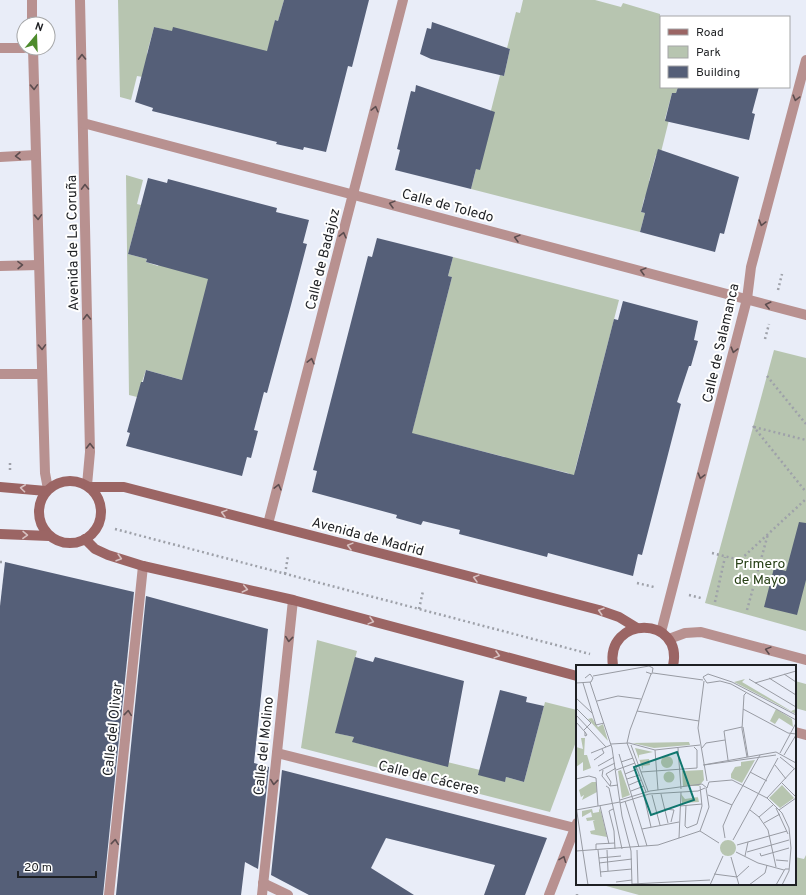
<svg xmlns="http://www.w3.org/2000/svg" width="806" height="895" viewBox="0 0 806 895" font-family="Overpass,sans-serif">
	<rect width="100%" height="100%" fill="#e9edf8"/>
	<g fill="#b7c5b0">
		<path d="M118,0H284L278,21L275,20L270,56L154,27L147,53L149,78L137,76L131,100L120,97Z"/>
		<path d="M523,0H595L621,7L623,3L660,14L661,87H678L676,93H672L665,119L669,120L660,156L656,155L649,181L653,182L644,199L641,212L645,213L640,232L471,189L500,75L504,76L510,49L507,48L516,12L520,13Z"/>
		<path d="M126,175L143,180L137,204L141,205L128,254L147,259L146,262L158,266L160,262L213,276L186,381L146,370L137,397L129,395Z"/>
		<path d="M453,257L619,300L575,470L577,480L568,473L543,467L542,471L505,461V457L418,435L407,436L413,428L452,277L448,276Z"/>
		<path d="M774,350L806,358V631L705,603Z"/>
		<path d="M317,640L357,651L336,733L354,737L353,742L442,765L443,761L480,770L505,781L506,777L524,782L545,702L577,710V739L550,812L301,748Z"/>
		<path d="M795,681L806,684V711L795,708Z"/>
		<path d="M806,855V895H639L599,884H795V857L804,859Z"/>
	</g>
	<g fill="#555f78">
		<path d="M284,0H369L352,67L348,66L326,152L304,147L303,150L276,144L277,142L152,111L153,108L135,102L154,27L172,31L173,27L267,51L275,20L278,21Z"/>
		<path d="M432,22L510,49L504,76L431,59L420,54L427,28L431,29Z"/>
		<path d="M416,85L495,112L480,170L476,169L471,189L395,170L400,150L397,149L411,91L415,92Z"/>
		<path d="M678,87H759L752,113L755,114L749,140L665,121L672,93H676Z"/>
		<path d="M658,149L739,177L724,234L720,233L715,252L640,232L645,213L641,212Z"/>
		<path d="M148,178L167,183L168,179L277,208L276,212L309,220L303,243L307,244L291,305L267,393L264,392L254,430L258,431L251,458L247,457L242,476L126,446L130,433L127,432L141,382H143L146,370L182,380L208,279L146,262L147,259L128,254Z"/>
		<path d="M377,238L453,257L448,276L452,277L412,433L574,475L614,319L618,320L623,301L698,321L694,340L698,341L691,366H689L677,402L681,404L665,466L642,555L638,554L633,576L548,553L547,557L459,534L460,530L423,521L421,525L396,518L397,515L312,492L317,471L313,470L368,256L372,257Z"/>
		<path d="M799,522L806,523V580L797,615L764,607L774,568L786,571Z"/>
		<path d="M5,562L134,592L103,895H0V606Z"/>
		<path d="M146,596L268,629L254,763L269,767L258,869L245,862L241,895H116Z"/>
		<path d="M355,657L373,662L375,657L464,681L448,767L352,742L354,737L335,733Z"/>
		<path d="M500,690L527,697L526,702L544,706L524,782L506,777L505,782L478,775Z"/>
		<path d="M282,770L547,838L525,895H484L495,865L386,838L371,868L414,895H309L271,875Z"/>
	</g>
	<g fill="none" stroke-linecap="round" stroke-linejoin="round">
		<g stroke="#9ea1a9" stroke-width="2.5" stroke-dasharray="2 3" stroke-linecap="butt">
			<path d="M778,290L782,274"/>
			<path d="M765,339L769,324"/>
			<path d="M767,376L806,424"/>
			<path d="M753,426L806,492"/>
			<path d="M754,427L806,440"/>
			<path d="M10,463V470"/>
			<path d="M115,529L590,654"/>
			<path d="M712,553L740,560L806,499"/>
			<path d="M0,562H3"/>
			<path d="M285,574L288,556"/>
			<path d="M637,583L654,587"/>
			<path d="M689,595L701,598"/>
			<path d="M715,602L725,557"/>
			<path d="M419,609L423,591"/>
			<path d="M747,610L768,534"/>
			<path d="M577,895V894"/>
		</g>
		<g stroke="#b89190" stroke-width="10">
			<path d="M32,0V24"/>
			<path d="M80,0L90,452L87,485"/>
			<path d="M0,48H24"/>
			<path d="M33,48L45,473L48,489"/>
			<path d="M83,123L806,315"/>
			<path d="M0,157L36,155"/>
			<path d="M0,266L39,265"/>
			<path d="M0,374H42"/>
			<path d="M268,524L403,0"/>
			<path d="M661,632L747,299L751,267L806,60"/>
			<path d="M669,639L685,633L701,632L806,660"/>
			<path d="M795,732L806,735"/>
			<path d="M277,753L575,828"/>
			<path d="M263,883L288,895"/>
			<path d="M109,895L143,566"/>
			<path d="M262,895L293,600"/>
			<path d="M549,895L577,823"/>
		</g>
		<g stroke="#9b6564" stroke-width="10">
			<circle cx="70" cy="512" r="31"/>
			<path d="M0,487L46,491"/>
			<path d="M89,487H124L599,610L619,617L637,628"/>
			<path d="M0,534L49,536"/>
			<path d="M85,539L95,549L108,555L143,566L293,600L577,676"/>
			<path d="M613,666C605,615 684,615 673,666"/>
		</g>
	</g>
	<defs><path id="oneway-chevron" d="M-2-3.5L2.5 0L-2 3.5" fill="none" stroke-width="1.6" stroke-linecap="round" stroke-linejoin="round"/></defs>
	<g stroke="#5c4d4f">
		<use href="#oneway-chevron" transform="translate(82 57) rotate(-91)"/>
		<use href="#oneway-chevron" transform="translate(34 87) rotate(88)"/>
		<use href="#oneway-chevron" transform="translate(796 98) rotate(105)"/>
		<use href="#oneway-chevron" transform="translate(375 109) rotate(-76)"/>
		<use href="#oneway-chevron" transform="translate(18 156) rotate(178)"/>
		<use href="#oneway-chevron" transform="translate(85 187) rotate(-91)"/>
		<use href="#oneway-chevron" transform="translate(392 204) rotate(-165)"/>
		<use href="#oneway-chevron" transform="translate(38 217) rotate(88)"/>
		<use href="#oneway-chevron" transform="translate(762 223) rotate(105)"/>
		<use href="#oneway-chevron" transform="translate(343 235) rotate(-76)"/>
		<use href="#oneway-chevron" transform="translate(517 238) rotate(-165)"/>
		<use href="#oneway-chevron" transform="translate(20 265) rotate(-1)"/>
		<use href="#oneway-chevron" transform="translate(643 271) rotate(-165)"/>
		<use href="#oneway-chevron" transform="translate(768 305) rotate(-166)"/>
		<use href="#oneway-chevron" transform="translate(87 317) rotate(-91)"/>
		<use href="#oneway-chevron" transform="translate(42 347) rotate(88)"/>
		<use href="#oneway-chevron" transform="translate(734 350) rotate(105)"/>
		<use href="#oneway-chevron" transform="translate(311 361) rotate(-76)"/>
		<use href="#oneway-chevron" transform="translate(90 446) rotate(-90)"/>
		<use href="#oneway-chevron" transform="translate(701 476) rotate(105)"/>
		<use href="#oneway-chevron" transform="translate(278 487) rotate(-76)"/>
		<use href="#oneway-chevron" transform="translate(289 639) rotate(96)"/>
		<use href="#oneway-chevron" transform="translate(768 650) rotate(-165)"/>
		<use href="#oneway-chevron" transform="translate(128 713) rotate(-84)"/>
		<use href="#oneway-chevron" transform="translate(274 782) rotate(96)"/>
		<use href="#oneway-chevron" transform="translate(115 842) rotate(-84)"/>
		<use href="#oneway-chevron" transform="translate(563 859) rotate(-69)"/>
	</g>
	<g stroke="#d7c1c1">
		<use href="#oneway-chevron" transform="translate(23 488) rotate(-173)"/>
		<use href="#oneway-chevron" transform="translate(224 513) rotate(-165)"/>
		<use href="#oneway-chevron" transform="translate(25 535) rotate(1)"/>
		<use href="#oneway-chevron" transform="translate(350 546) rotate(-165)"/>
		<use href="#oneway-chevron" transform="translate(119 558) rotate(17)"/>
		<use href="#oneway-chevron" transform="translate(476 578) rotate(-165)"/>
		<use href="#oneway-chevron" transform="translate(245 589) rotate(13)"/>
		<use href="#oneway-chevron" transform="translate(601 611) rotate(-163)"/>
		<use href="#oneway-chevron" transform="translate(371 621) rotate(15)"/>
		<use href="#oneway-chevron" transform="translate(497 655) rotate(15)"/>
	</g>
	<g text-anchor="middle" stroke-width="4" stroke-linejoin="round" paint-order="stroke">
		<g font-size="14" fill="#1e2023" stroke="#fff">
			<text transform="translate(448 205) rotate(15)" y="5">Calle de Toledo</text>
			<text transform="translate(72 243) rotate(-91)" y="5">Avenida de La Coruña</text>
			<text transform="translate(322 259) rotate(-76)" y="5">Calle de Badajoz</text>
			<text transform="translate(720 343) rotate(-77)" y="5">Calle de Salamanca</text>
			<text transform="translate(368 536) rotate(15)" y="5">Avenida de Madrid</text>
			<text transform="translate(112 729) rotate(-84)" y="5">Calle del Olivar</text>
			<text transform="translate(263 746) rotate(-84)" y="5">Calle del Molino</text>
			<text transform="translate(429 777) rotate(14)" y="5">Calle de Cáceres</text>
		</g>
		<g font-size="14" fill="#274016" stroke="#fff">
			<text x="760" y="568">Primero<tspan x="760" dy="16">de Mayo</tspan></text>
		</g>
	</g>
	<g transform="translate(576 665)">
		<rect width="220" height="220" fill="#e9edf8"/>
		<path d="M169,14L166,17L215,46L220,44V49L158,17ZM200,44L216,54L217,62L203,53L199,59L194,56ZM16,53L22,62L27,59L32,76L12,54ZM5,73H9L8,90H11L15,103L7,106V97L0,102V82L7,84ZM113,77L114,80L78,83L56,78ZM59,83L77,87L63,90V95L73,94L74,100L67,101V105ZM85 97a6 6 0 1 1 12 0a6 6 0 1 1-12 0ZM179,95L166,118L155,113V109L159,102L165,101V97ZM45,105L54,130L46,133L42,106ZM127,105L128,115L123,121H107L106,106ZM87.5 112a5.5 5.5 0 1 1 11 0a5.5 5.5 0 1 1-11 0ZM16,117H20L21,127L6,135L8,130L5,132L3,125ZM206,120L218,133L204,143L193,133ZM121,128L123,137L106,138L105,129L109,134L122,132ZM23,143L25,147L31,172L15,169L14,166L19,165L17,156L19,155L11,156L10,153L16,152L15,147L6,152V157V146L16,144L17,148L23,147ZM144 183a8 8 0 1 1 16 0a8 8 0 1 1-16 0Z" fill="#b7c5b0"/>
		<path fill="none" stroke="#989ba3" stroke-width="1" d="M77,8L127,15M208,9L220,17M17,11L73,1L77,3L76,9L70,7M193,13L220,30M173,14L220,42M128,16L122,63L131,116M14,17L36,83L46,151L55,186L56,220M0,18L15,17L17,13L14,9L9,13M7,18L20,60L28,58M179,18L220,6M170,28L168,30L166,64L171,92M0,33L16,48M21,36L42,31L65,34M0,43L15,58L8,65M167,44L212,68L220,69M61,46L123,56M0,50L30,82M220,55L155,19L144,16L131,18L127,12L132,9L156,17L220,50M0,57L9,67V71L11,70L9,67M167,62L172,92M51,78L54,65L75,9M51,78L70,127M35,79L53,78L79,85L124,80M55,80L72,126M102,83L105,124M126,83L130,78L149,75M79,85L82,125M15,88L35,80M204,88L220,58M43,89L71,181M208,90L220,70M204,92L220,105M18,95L28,88L26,84M152,95L148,66L166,62M45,97L57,93M127,100L200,87L220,98M128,100L200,90M199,100L210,114M22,101L38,92M27,105L26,111L34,121L42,120M40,105L59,98M23,106L39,98M65,107L121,103V85L118,82M174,107L191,116M49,109L61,104M0,114L13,111L20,113L22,141M51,114L63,110M133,117L156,115L191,133L206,148L213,163L215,183L213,206L206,220M206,118L220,132M126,119L131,123L133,117M53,120L65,115M30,121L33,123L46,184M34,121L35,117L30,109L40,103M55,126L68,121M85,129L92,158M76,130L84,160M132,130L156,140M68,131L75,162M191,133L218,104M44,135L74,126L126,119M49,136L63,182M44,138L73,129L122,126L129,123M110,140L109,161L111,163L121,159L126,141L124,121M0,141L12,220M24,141L33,179M104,141L126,139M200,143L212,169M37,144L33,146L38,166L39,184M89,144L98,145L95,157M0,145L44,137M174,145L183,152L192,165L200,202M203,145L220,133M183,152L197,140M188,158L204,149M66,164L103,157M124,166L143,178M103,173L105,127M149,173L147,161L156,140L184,90M157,175L202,93M161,180L211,166M20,185V179L39,178M22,185L25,212M31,185L32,206M61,185L62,219M0,186L82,180L124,166L133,142L130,123M160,187L182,198L208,205M171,187L213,175M184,188L185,191L213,183M169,191L172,177M155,192L163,220M23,193L45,191M200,195L212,196M23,198L56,194M24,207L56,204M138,209L161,212M161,212L173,201M40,217L56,215M56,219L134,215M134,220L147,191M173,220L189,208L191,200M200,220L209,204H213"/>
		<path fill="#0f766e" fill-opacity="0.15" stroke="#0f766e" stroke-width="2" d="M101,87L118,135L75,150L58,102Z"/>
		<rect width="220" height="220" fill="none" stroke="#1e2023" stroke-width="2"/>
	</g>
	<rect x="660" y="16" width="130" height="72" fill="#ffffff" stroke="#a5a6a7"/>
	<rect x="668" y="29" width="20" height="6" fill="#9b6564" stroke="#a5a6a7"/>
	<text x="696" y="36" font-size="12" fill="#1e2023">Road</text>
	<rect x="668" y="46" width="20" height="12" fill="#b7c5b0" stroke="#a5a6a7"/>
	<text x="696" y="56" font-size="12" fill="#1e2023">Park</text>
	<rect x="668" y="66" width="20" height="12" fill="#555f78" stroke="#a5a6a7"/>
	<text x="696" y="76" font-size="12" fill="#1e2023">Building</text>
	<g transform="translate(36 36) rotate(19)"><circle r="19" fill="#ffffff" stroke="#a5a6a7"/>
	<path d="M0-3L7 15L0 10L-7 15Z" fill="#4d8b2c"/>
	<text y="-6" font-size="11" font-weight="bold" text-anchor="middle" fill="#1e2023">N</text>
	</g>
	<path d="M18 871v6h78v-6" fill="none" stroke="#1e2023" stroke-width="2"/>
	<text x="24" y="871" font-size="12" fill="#1e2023" stroke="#ffffff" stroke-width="3" paint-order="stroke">20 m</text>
</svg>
